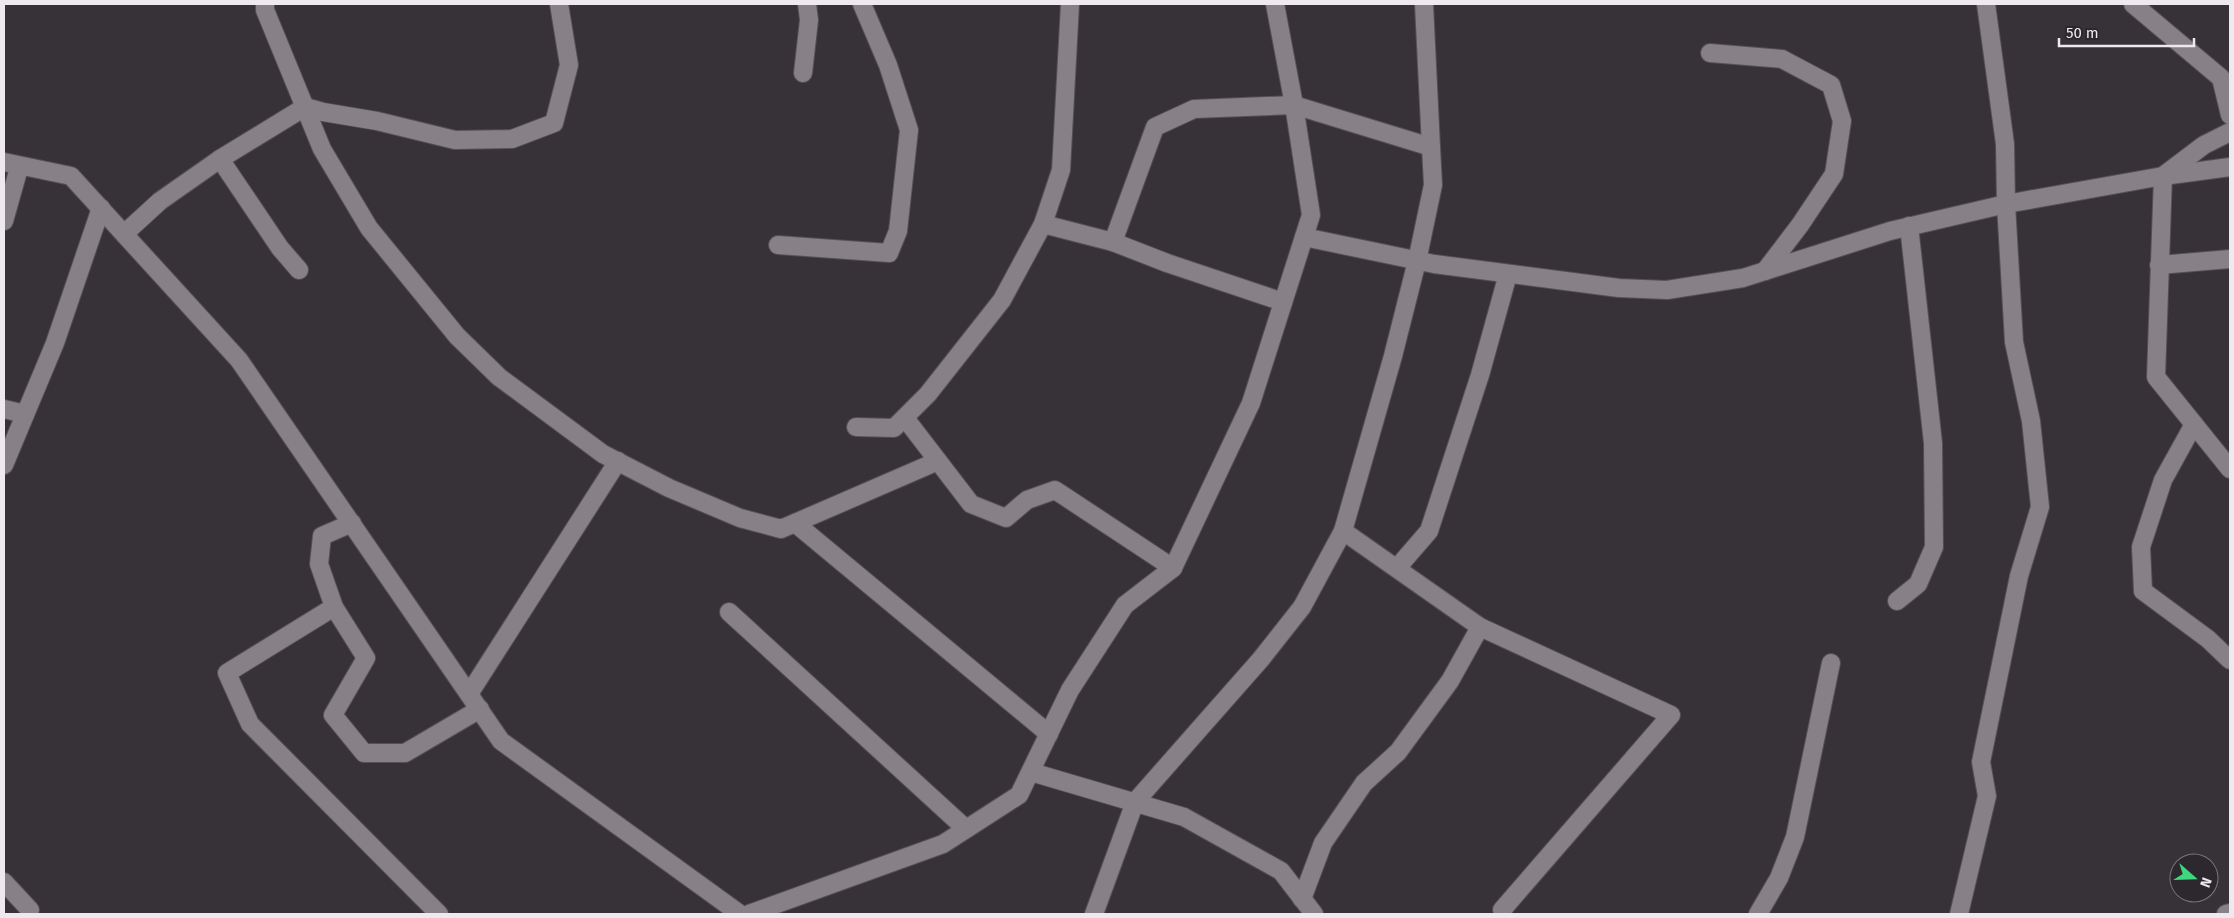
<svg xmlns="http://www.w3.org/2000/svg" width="2234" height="918" viewBox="0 0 2234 918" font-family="'Fira Sans',sans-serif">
	<rect width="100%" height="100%" fill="#373238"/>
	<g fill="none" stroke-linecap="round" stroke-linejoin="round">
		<g stroke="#555055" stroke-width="20">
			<g id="minor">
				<path d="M265,4V10L322,149L369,228L457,336L499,377L603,454L669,488L740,518L781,529L938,461"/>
				<path d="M2133,4L2221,78L2230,115"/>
				<path d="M1710,53L1782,59L1831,85L1842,121L1834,174L1800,225L1765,271"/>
				<path d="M803,73L809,20L807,4"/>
				<path d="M2230,132L2204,145L2163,176L2156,377L2230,469"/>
				<path d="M220,159L280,248L299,270"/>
				<path d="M4,162L71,176L239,360L501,741L740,914"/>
				<path d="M4,221L17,175"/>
				<path d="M1043,224L1113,242L1167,263L1283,302"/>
				<path d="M124,234L160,201L220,159L305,107L323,112L377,121L455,140L512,139L554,123L569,65L559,4"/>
				<path d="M1304,237L1434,264L1619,288L1667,290L1743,278L1890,231L2006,204L2163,176L2230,167"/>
				<path d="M1113,242L1155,127L1194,109L1294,105L1431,147L1424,4"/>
				<path d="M778,245L889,253L898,231L909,130L888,65L862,4"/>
				<path d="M2159,265L2230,259"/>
				<path d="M4,409L25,414"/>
				<path d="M905,418L971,504L1006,518L1027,500L1055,490L1173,568"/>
				<path d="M2194,424L2163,480L2141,547L2143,591L2208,639L2230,660"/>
				<path d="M856,427L894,428L928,394L1002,300L1043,224L1061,170L1070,4"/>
				<path d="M4,465L55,343L101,208"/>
				<path d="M352,523L322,536L319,564L334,607L366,658L333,715L364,753H405L480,709"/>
				<path d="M795,523L1049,734"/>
				<path d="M1343,531L1480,627L1671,715L1502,910"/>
				<path d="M1397,568L1429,531L1480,375L1508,274"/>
				<path d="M1897,601L1918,584L1934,547L1933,443L1909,226"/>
				<path d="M334,607L227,673L250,724L439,914"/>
				<path d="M729,612L966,829"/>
				<path d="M469,694L618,461"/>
				<path d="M1031,772L1184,817L1281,871L1314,914"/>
				<path d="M4,882L30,910"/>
				<path d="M1302,899L1323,843L1364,783L1398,752L1450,681L1480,627"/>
				<path d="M749,914L943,844L1019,795L1070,690L1125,605L1173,568L1251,403L1311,215L1294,105L1275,4"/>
				<path d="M1094,914L1135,802L1261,659L1302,607L1343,531L1393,356L1417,261L1433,185L1431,147"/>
				<path d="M1758,914L1779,878L1795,837L1831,663"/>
				<path d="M1959,914L1987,796L1981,762L2019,576L2040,507L2031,421L2014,342L2006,204L2005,144L1986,4"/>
				<path d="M2226,914L2230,913"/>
			</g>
		</g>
		<use href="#minor" stroke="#878087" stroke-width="18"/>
	</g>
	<rect width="2234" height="918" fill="none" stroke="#ede9ed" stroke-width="10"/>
	<g transform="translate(2194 878) rotate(110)"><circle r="24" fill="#2d282d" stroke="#7a757a"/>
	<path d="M0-4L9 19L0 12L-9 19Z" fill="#3cd77e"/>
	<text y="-8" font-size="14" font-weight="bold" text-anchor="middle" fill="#ede9ed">N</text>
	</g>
	<path d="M2059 38v8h135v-8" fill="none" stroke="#ede9ed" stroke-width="2.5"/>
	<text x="2066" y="38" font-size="15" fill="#ede9ed" stroke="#2d282d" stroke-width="4" paint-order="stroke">50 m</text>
</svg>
